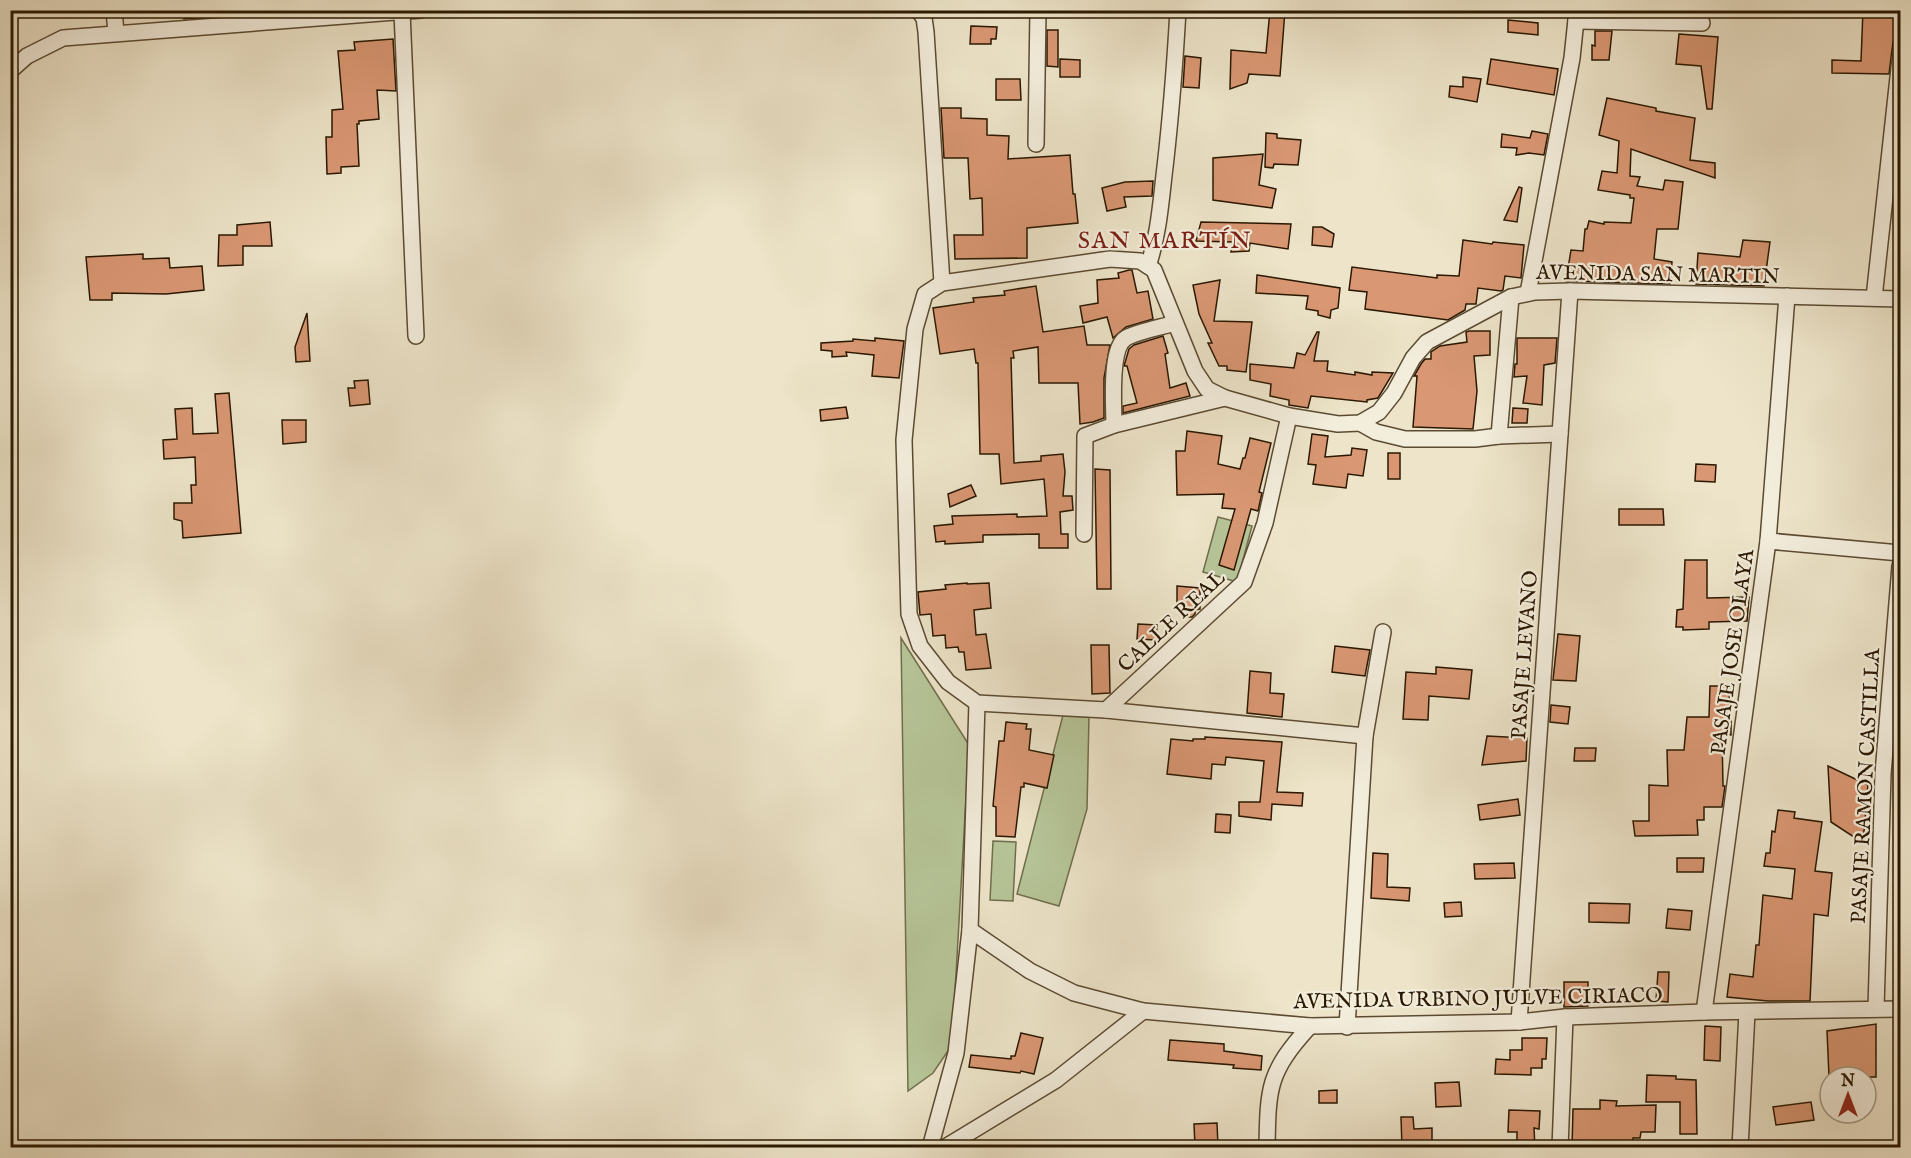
<svg xmlns="http://www.w3.org/2000/svg" width="1911" height="1158" viewBox="0 0 1911 1158" font-family="'IM FELL English',serif">
	<rect width="100%" height="100%" fill="#ede4c9"/>
	<filter id="stains"><feTurbulence type="fractalNoise" baseFrequency=".00333" numOctaves="4"/><feColorMatrix values="0 0 0 0 .2 0 0 0 0 .09 0 0 0 0 .02 0 0 0 .5 -.17"/></filter>
	<radialGradient id="worn" r=".72"><stop offset=".6" stop-color="#630" stop-opacity="0"/><stop offset="1" stop-color="#630" stop-opacity=".3"/></radialGradient>
	<g fill="#b6c598" stroke="#706e4c" stroke-width="1.5">
		<path d="M1218,517L1252,526L1237,582L1203,572Z"/>
		<path d="M901,638L969,745L952,1045L933,1073L908,1091Z"/>
		<path d="M1063,715L1089,716L1087,809L1059,906L1017,894Z"/>
		<path d="M993,841L1016,842L1013,901L990,900Z"/>
	</g>
	<g fill="#d99773" stroke="#2a1801" stroke-width="1.5">
		<path d="M184,10H233V15L184,19Z"/>
		<path d="M1270,10H1285L1280,76L1249,74L1247,83L1230,89L1231,50L1266,53Z"/>
		<path d="M1863,10H1900V42H1893L1889,74L1832,73V60L1861,61Z"/>
		<path d="M1508,20L1538,23V35L1508,32Z"/>
		<path d="M971,26L997,27L996,39H991V44H970Z"/>
		<path d="M1047,30H1058V67L1047,66Z"/>
		<path d="M1595,31H1612L1609,60H1592V45L1595,46Z"/>
		<path d="M1679,34L1718,37L1712,109H1707L1701,66L1676,64Z"/>
		<path d="M393,39L396,91L377,90L379,119L359,121V124H357L359,166L341,167V173L327,174L326,137H332V110L343,109L338,51L355,50L354,42Z"/>
		<path d="M1185,56L1201,58L1199,88L1183,87Z"/>
		<path d="M1060,59L1080,60V77H1060Z"/>
		<path d="M1491,59L1558,69L1554,95L1487,84Z"/>
		<path d="M1463,77L1481,79L1477,102L1449,97L1450,86L1463,87Z"/>
		<path d="M996,79H1020L1021,100H996Z"/>
		<path d="M1607,98L1656,108V111L1695,118L1690,160L1715,163V178L1631,149L1630,176L1640,177L1637,186L1663,190L1665,180L1683,182L1678,229H1657L1654,259L1672,262L1670,284L1566,281L1571,250L1583,251L1585,229H1587L1589,221L1604,224V222L1631,223L1634,198H1630V195L1598,190L1602,171L1617,173L1619,141L1599,135Z"/>
		<path d="M941,108H961V118L987,119V135L1009,136L1008,159L1070,155L1073,194H1075L1078,223L1027,228V258L955,259L954,235H983L982,198L970,199L968,158H944Z"/>
		<path d="M1532,131L1548,134L1544,155L1529,153L1516,155L1517,148L1501,147L1502,134L1530,138Z"/>
		<path d="M1266,133L1277,134V138L1301,140L1298,165L1274,164L1273,168L1265,167Z"/>
		<path d="M1263,154L1259,185L1276,189L1272,208L1213,200V158Z"/>
		<path d="M1153,181L1152,196L1124,197L1126,207L1107,211L1102,188L1125,182Z"/>
		<path d="M1519,187L1522,188L1517,222L1504,220Z"/>
		<path d="M270,222L272,246H243V265L218,266L219,235H237V225Z"/>
		<path d="M1201,222L1291,224L1288,249L1250,243L1249,251L1231,252L1233,242L1196,241Z"/>
		<path d="M1313,227H1322L1334,234L1332,247L1312,245Z"/>
		<path d="M1463,240L1492,244L1493,242L1524,245L1521,278L1505,276L1503,290L1501,291L1478,288L1476,304H1466L1465,310L1448,320L1365,309L1367,292L1349,290L1352,267L1437,278V275L1459,276Z"/>
		<path d="M1743,240L1770,242L1764,286L1696,284L1698,253L1740,257Z"/>
		<path d="M143,254V259L169,258L170,268L202,266L204,290L166,294L112,293V300H90L86,257Z"/>
		<path d="M1129,270H1132L1137,293L1148,291L1153,319L1126,327L1113,338L1107,317L1083,323L1080,306L1098,303L1097,280L1119,278L1118,273Z"/>
		<path d="M1257,275L1340,288L1338,308L1331,310L1330,318L1318,315V311L1306,309L1308,296L1256,293Z"/>
		<path d="M1220,280L1214,321L1252,322L1246,372L1227,370V366H1219L1208,343H1212L1199,314L1193,285Z"/>
		<path d="M1036,286L1043,332L1084,326L1087,345H1110L1104,378V418L1093,422L1080,424L1078,383H1039L1038,347L1013,351L1014,358H1011L1014,463L1041,461V456L1063,454L1065,472L1063,496H1072L1073,510L1060,512L1061,534H1068V548H1039V534L983,535V542L945,544V541L936,542L934,526L953,524L952,516L1017,514V517L1047,516L1044,479L1001,484L999,454H980L978,363H976L974,349L940,354L933,308L974,302L973,298L1005,295L1004,291Z"/>
		<path d="M307,313L310,361L296,362L295,347Z"/>
		<path d="M1469,331H1490V355L1474,356L1477,391L1473,429L1413,427L1417,376H1414L1421,364L1425,359H1431V352L1440,346L1467,342L1466,332Z"/>
		<path d="M1317,332H1319L1314,361H1328L1327,371L1355,375V372L1372,375V372L1393,373L1378,398L1367,400V402L1311,396L1308,408L1289,405V400L1270,396L1271,384L1250,380V364L1294,368L1297,353L1305,355Z"/>
		<path d="M1163,336L1168,353L1165,354L1170,388L1186,383L1190,396L1123,413V406L1137,403L1127,366H1124L1129,349L1134,345Z"/>
		<path d="M875,338L904,341L899,378L872,376L874,355L846,352L847,356L832,357V351L821,350V343L853,341V339L875,341Z"/>
		<path d="M1517,338H1557L1555,363L1544,365L1542,405L1523,403L1527,376L1514,377L1515,364H1517Z"/>
		<path d="M368,380L370,404L350,406L348,388H355L354,381Z"/>
		<path d="M229,393L241,533L183,538L182,521L174,519V503H192L191,485H196L195,457L164,459L163,440L177,439L175,409L192,408L193,434L218,433L215,394Z"/>
		<path d="M846,407L848,418L821,421L820,410Z"/>
		<path d="M1513,408L1528,409L1527,423H1512Z"/>
		<path d="M282,420H306V442L283,444Z"/>
		<path d="M1187,431L1222,436L1218,464L1240,469L1243,458H1245L1250,438L1271,443L1259,492L1262,493L1258,511L1251,509L1234,570L1219,565L1235,509L1222,508L1224,494L1177,495L1176,451H1185Z"/>
		<path d="M1312,434L1328,436L1325,457L1351,455L1352,448L1367,450L1363,476L1348,474L1346,488L1313,484L1316,465L1308,464Z"/>
		<rect x="1388" y="453" width="12" height="26"/>
		<path d="M1696,464L1716,465L1715,482L1695,481Z"/>
		<path d="M1095,469L1110,470L1111,589H1097Z"/>
		<path d="M971,485L976,496L950,507L948,494Z"/>
		<path d="M1619,509H1663L1664,525H1619Z"/>
		<path d="M1685,560H1707V598L1749,597L1747,621L1709,622V629L1683,630V627H1676L1677,610L1683,609Z"/>
		<path d="M967,583V584L989,583L991,608L974,610L976,635L986,634L991,668L966,670L964,652H959L958,647L946,648L945,635L933,636L931,614L920,615L918,592L946,589L945,585Z"/>
		<path d="M1177,586L1200,588V609L1195,610V614L1192,617H1182V610H1177Z"/>
		<path d="M1138,624L1157,625L1156,640L1137,639Z"/>
		<path d="M1558,634L1580,636L1576,681L1553,680Z"/>
		<path d="M1091,645H1109L1110,693L1092,694Z"/>
		<path d="M1335,646L1370,650L1365,676L1332,672Z"/>
		<path d="M1436,667L1472,670L1469,699L1429,696L1428,720L1403,719L1406,672L1436,674Z"/>
		<path d="M1250,671L1271,673L1270,693L1284,694L1282,717L1247,713Z"/>
		<path d="M1710,686H1730L1728,718H1731V735L1722,734L1723,786H1725L1722,807H1704V820H1697L1698,835L1635,836L1633,821H1649V785L1668,786L1667,750H1684L1687,717H1709Z"/>
		<path d="M1551,705L1570,707L1568,724L1550,722Z"/>
		<path d="M1006,722L1027,724L1026,729H1031L1029,750L1054,755L1047,788L1024,783V787H1021L1015,837L996,836V807L993,806L999,741H1004Z"/>
		<path d="M1487,736L1527,738L1526,761L1482,765Z"/>
		<path d="M1205,737L1282,742L1277,792L1303,793L1302,806L1272,804L1271,820L1239,816V802H1260L1264,761L1226,757L1225,765L1212,764L1211,779L1167,774L1171,739L1193,741V739H1205Z"/>
		<path d="M1575,748H1596L1595,761H1574Z"/>
		<path d="M1828,766L1868,785L1863,843L1831,822Z"/>
		<path d="M1518,799L1520,815L1480,820L1478,805Z"/>
		<path d="M1778,810L1795,812L1794,818L1822,822L1815,871L1832,873L1828,916L1814,914L1810,1001H1768L1727,997L1730,974L1753,977L1756,945H1759L1763,895L1792,899L1795,869L1764,866L1766,853H1770L1772,831L1775,832Z"/>
		<path d="M1216,814L1231,815L1230,833L1215,832Z"/>
		<path d="M1373,853L1388,854L1387,887L1410,888L1409,901L1371,898Z"/>
		<path d="M1677,858H1704L1703,872H1677Z"/>
		<path d="M1514,863L1515,878L1475,879L1474,864Z"/>
		<path d="M1461,902L1462,916L1445,917L1444,903Z"/>
		<path d="M1589,903L1630,904L1629,923L1589,922Z"/>
		<path d="M1668,909L1692,911L1690,930L1666,928Z"/>
		<path d="M1658,972H1669L1668,1002L1656,1001Z"/>
		<path d="M1564,982H1588V1006L1564,1007Z"/>
		<path d="M1876,1024V1077H1829L1827,1031Z"/>
		<path d="M1705,1026L1721,1027L1720,1061L1704,1060Z"/>
		<path d="M1021,1033L1043,1038L1034,1074L1021,1071L1020,1073L969,1067L971,1055L1011,1059V1056H1015Z"/>
		<path d="M1522,1038H1547L1546,1059H1542V1068H1531V1075L1495,1074L1496,1059L1510,1060V1050H1522Z"/>
		<path d="M1170,1040L1224,1044V1051L1262,1056L1261,1070L1233,1068L1234,1065L1168,1060Z"/>
		<path d="M1647,1075L1676,1076V1079L1696,1080L1697,1134H1680V1102H1646Z"/>
		<path d="M1459,1082L1461,1106L1436,1107L1435,1083Z"/>
		<path d="M1337,1090V1103H1319V1091Z"/>
		<path d="M1600,1100L1617,1101L1616,1106L1656,1105L1655,1132H1641L1640,1138H1633V1148H1613V1144L1586,1143V1148H1572L1573,1109H1600Z"/>
		<path d="M1811,1102L1814,1120L1776,1125L1773,1107Z"/>
		<path d="M1509,1110L1540,1111L1539,1129L1534,1128L1535,1148H1517V1132H1508Z"/>
		<path d="M1401,1117H1413L1414,1129L1432,1128V1148H1402Z"/>
		<path d="M1217,1123L1218,1146L1195,1147L1194,1124Z"/>
	</g>
	<g fill="none" stroke-linecap="round" stroke-linejoin="round">
		<g stroke="#5b4b33" stroke-width="18">
			<g id="minor">
				<path d="M114,10L116,33"/>
				<path d="M918,10L924,18L926,32L942,283"/>
				<path d="M402,12L416,336"/>
				<path d="M1576,21L1702,23"/>
				<path d="M10,71L27,56L63,38L421,10"/>
				<path d="M1036,144L1038,10"/>
				<path d="M1148,266C1159,234 1161,200 1165,167C1171,115 1175,63 1178,10"/>
				<path d="M1528,293L1572,58L1577,10"/>
				<path d="M1874,298L1900,59"/>
				<path d="M1360,423L1376,432L1405,439H1475L1499,436L1560,434"/>
				<path d="M1114,425C1114,407 1109,348 1126,338C1136,332 1162,327 1175,323"/>
				<path d="M1499,436L1511,297"/>
				<path d="M1084,534L1085,436L1114,425L1225,398"/>
				<path d="M1768,541L1900,553"/>
				<path d="M1106,710L1244,582L1265,523L1289,416"/>
				<path d="M1365,736L1106,710L977,703L948,682L920,646L909,614L904,440L915,329L925,294L942,283L1110,259L1140,261L1154,270L1195,371L1207,389L1225,398L1289,416L1338,424L1360,423L1379,412L1394,393L1413,358L1427,342L1511,297L1535,292L1570,291L1900,299"/>
				<path d="M970,930L1030,971L1074,993L1143,1011L1310,1026L1519,1022L1565,1017L1704,1012L1900,1009"/>
				<path d="M1876,1008L1883,774L1900,566"/>
				<path d="M1704,1012L1768,541L1787,296"/>
				<path d="M1519,1022L1570,291"/>
				<path d="M1347,1027L1365,736L1383,632"/>
				<path d="M930,1148L956,1053L970,930L977,703"/>
				<path d="M944,1148L1056,1080L1143,1011"/>
				<path d="M1267,1148C1268,1087 1268,1072 1310,1026"/>
				<path d="M1560,1148L1565,1017"/>
				<path d="M1740,1148L1747,1012"/>
			</g>
		</g>
		<use href="#minor" stroke="#f3eddc" stroke-width="15"/>
	</g>
	<g text-anchor="middle" stroke-width="4.5" stroke-linejoin="round" paint-order="stroke">
		<g font-size="21" fill="#2a1801" stroke="#f3eddc">
			<text transform="translate(1658 274) rotate(1)" y="7">AVENIDA SAN MARTIN</text>
			<text transform="translate(1171 621) rotate(-43)" y="7">CALLE REAL</text>
			<text transform="translate(1732 652) rotate(-82)" y="7">PASAJE JOSE OLAYA</text>
			<text transform="translate(1524 655) rotate(-86)" y="7">PASAJE LEVANO</text>
			<text transform="translate(1865 786) rotate(-87)" y="7">PASAJE RAMON CASTILLA</text>
			<text transform="translate(1478 998) rotate(-1)" y="7">AVENIDA URBINO JULVE CIRIACO</text>
		</g>
		<g font-size="24" letter-spacing="1.5" fill="#7a1f14" stroke="#f3eddc">
			<text x="1165" y="248">SAN MARTÍN</text>
		</g>
	</g>
	<rect width="1911" height="1158" fill="none" stroke="#ede4c9" stroke-width="36"/>
	<rect x="12" y="12" width="1887" height="1134" fill="none" stroke="#2a1801" stroke-width="3"/>
	<rect x="18" y="18" width="1875" height="1122" fill="none" stroke="#2a1801" stroke-width="1.5"/>
	<g transform="translate(1848 1095)"><circle r="28" fill="#f3eddc" stroke="#a39884" stroke-width="1.5"/>
	<path d="M0-4.5L10 22L0 15L-10 22Z" fill="#8f2418"/>
	<text y="-9" font-size="16" font-weight="bold" text-anchor="middle" fill="#2a1801">N</text>
	</g>
	<rect width="100%" height="100%" filter="url(#stains)"/>
	<rect width="100%" height="100%" fill="url(#worn)"/>
</svg>
